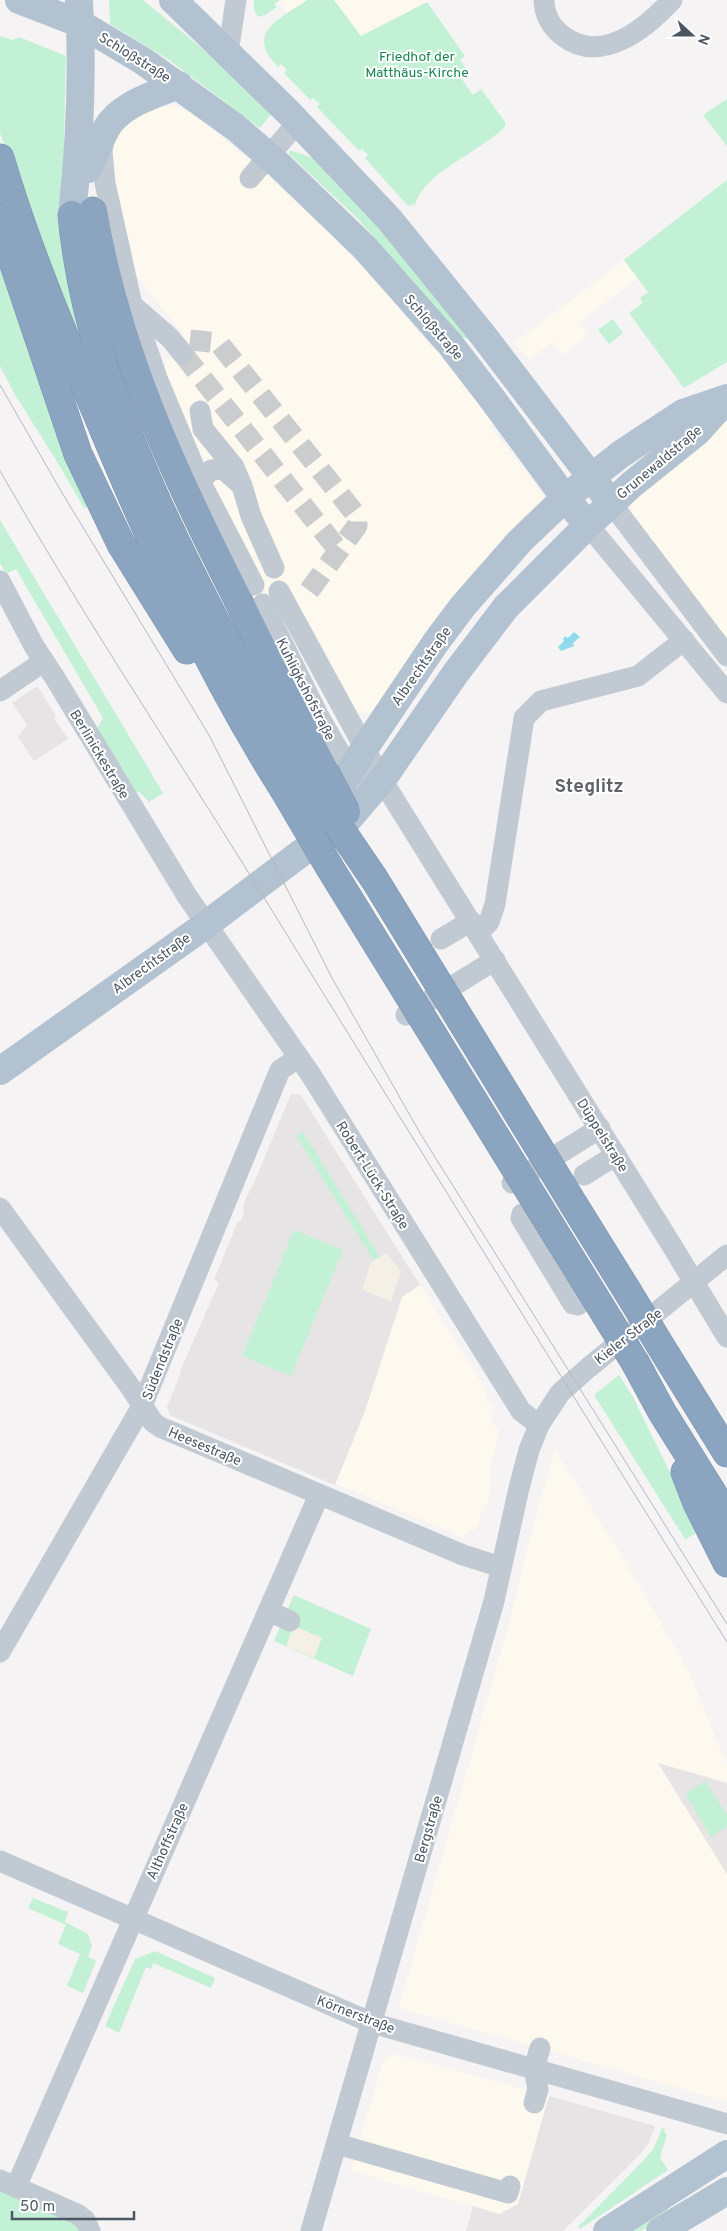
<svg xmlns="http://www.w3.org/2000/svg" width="727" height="2231" viewBox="0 0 727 2231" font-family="Overpass,sans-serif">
	<rect width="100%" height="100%" fill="#f5f3f3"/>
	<g fill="#fdf9ef">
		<path d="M278,0H432L334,50L320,62Z"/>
		<path d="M155,106L178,107L194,114L268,176L333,236L392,300L433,349L443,352L492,416L493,424L490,426L545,497L374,712L367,714L355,712L306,623L276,612L254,572L160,376L167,360L190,344L137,276L109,157L120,126Z"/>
		<path d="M624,260L638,278L579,323L588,336L563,355L553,342L530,360L514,343Z"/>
		<path d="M727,418V645L632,514V502Z"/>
		<path d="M420,1285L486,1390V1401L494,1407L491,1420L499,1431L490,1471L492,1472L490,1482L492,1483L487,1504H485L482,1513L479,1512L481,1518L478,1527L462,1537L335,1483L365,1411L402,1296Z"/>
		<path d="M555,1449L628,1566L689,1672L727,1765V1783L658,1764L727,1874V2102L399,2008L510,1620L526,1552Z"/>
		<path d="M396,2054L549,2096L518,2204L499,2214L351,2171L383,2061Z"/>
	</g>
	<g fill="#e6e4e5">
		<path d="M36,687L39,688L56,716L54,718L68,739L34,761L18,737L27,725L12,703Z"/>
		<path d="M291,1094H300L420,1285L402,1297L365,1411L335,1485L170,1415L167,1407L181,1372L180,1371L219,1283L214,1280L238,1221L240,1222L244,1214L243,1206L245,1200L254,1183Z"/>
		<path d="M658,1763L727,1783V1874L706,1840Z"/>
		<path d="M549,2096L655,2126L649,2142L641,2153L563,2231H466L473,2206L499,2214L518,2204Z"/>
	</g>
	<g fill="#c3f1d5">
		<path d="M109,0H143L204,50L239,81L271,114L260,128L169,60L110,24Z"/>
		<path d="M254,0H280L274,4L277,7L265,15L258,17L254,10Z"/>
		<path d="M307,0H334L361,36L427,2L465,56L460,60L468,72L461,78L473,95L481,89L505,122V127C480,152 427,170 415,204L408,206L365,158L368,155L362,149L359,151L317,107L320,104L313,98L310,100L284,73L287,70L281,64L278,67C244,32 279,20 307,0Z"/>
		<path d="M0,36L13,40L19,37L66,56L63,185L89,368L0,133Z"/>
		<path d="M727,99V146L703,115Z"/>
		<path d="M290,150L318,160L366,212L471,340L462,337L358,219L289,154Z"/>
		<path d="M727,180V362L684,388L629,313L643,303L640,298L648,292L624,260Z"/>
		<path d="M0,262L94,503L84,508L56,460L14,393L0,366Z"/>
		<path d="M613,319L623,333L609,344L598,330Z"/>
		<path d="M0,520L163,793L149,802L139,792H134L97,729L103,718L16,569L6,574L0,563Z"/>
		<path d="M303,1132L380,1257L374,1261L296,1136Z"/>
		<path d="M294,1230L343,1250L291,1376L242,1356Z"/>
		<path d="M619,1375L633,1397L699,1532L685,1539L594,1395Z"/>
		<path d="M294,1595L371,1629L353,1676L274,1641Z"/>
		<path d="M705,1781L727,1815V1827L711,1837L685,1794Z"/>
		<path d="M33,1898L68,1912L65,1922L88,1934L92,1946L88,1957L96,1961L83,1993L67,1986L80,1954L58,1944L66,1925L28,1908Z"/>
		<path d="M155,1951L215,1978L211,1988L153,1963L151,1969L146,1967L119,2033L105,2026L135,1959Z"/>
		<path d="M662,2128L665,2129L664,2133L667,2134L660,2158L668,2170L580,2229L578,2227L642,2162L654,2148Z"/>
		<path d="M0,2188L77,2221L82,2231H0Z"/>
		<path d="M666,2206L670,2213L641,2231H628Z"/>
	</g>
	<g fill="#f5f0e5">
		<path d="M387,1253L401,1272L391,1301L362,1290L371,1262Z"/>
		<path d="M294,1626L322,1638L314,1658L286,1646Z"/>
	</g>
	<path fill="#90daee" d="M574,632L580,637L573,643L574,646L561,651L558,647L564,641L563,639L565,636L568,638Z"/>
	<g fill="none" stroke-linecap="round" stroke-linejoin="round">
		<g stroke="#caccce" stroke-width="21" stroke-dasharray="21 11" stroke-linecap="butt">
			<path d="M190,340L219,343L357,516V526L303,599"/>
			<path d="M183,354L339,551"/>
		</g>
		<g stroke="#7690ad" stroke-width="29">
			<g id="highway">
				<path d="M0,158C26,246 62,332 98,416C151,544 209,671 283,788"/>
				<path d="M93,211C117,351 173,471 236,596C265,655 294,714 325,772"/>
				<path d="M72,215C82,320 115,408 158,504C184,560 211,616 242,669C263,707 286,743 307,780"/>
				<path d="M0,223L78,454L121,544L187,650"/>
				<path d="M574,1205L628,1292"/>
				<path d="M660,1345L727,1453"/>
				<path d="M636,1364L662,1412L727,1516"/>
				<path d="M685,1472L697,1503L727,1563"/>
			</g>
		</g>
		<g stroke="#c1cad2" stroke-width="21">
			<path d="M544,0C544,14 551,27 563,36C601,65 645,29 672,0"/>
			<path d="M228,53L236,0"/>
			<path d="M104,140L102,151L105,183L132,305L157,378L200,481L254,585"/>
			<path d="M250,178L298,122"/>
			<path d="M132,305L170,338L183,354"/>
			<path d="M200,411L203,429L234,467L242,486L251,516L274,568"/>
			<path d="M200,481L211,470L223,469L240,484"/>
			<path d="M611,503L727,656"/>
			<path d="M588,525L727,693"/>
			<path d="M0,581L34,646L55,678L187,896L311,1075L521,1411L539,1425"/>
			<path d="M279,591L382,780L674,1249L727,1337"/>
			<path d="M263,604L318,715L351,772L362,775"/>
			<path d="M0,691L43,662"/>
			<path d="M479,933L489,922L495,904L524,718L541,701L638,676L684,640"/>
			<path d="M441,939L471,921"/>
			<path d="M406,1015L495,960"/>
			<path d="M584,1175L616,1155"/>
			<path d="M512,1183L600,1128"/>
			<path d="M0,1208L131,1388L153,1422L160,1427L463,1555L501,1567"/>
			<path d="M522,1214L521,1218L573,1304L578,1305"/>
			<path d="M268,1611L290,1621"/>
			<path d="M0,1652L142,1406L280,1070L298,1058"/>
			<path d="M0,1861L372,2023L727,2124"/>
			<path d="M534,2103L538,2089L534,2069L540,2048"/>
			<path d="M337,2144L508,2193L510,2186"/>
			<path d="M0,2180L77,2214L85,2220L90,2231"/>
			<path d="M16,2187L319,1495"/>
			<path d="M311,2231L494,1601L519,1488L529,1450L539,1425L560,1393L588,1368L727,1255"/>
		</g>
		<g stroke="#b3c2d1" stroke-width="28">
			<path d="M19,0L81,24L143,61L235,127L278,164L365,248L450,344L493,400L565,498L588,525"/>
			<path d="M173,0L289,113L389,219L482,334L611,503"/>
			<path d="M88,169C94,156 99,142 106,129C120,104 154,95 179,85"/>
			<path d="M72,215C80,143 83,72 79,0"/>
			<path d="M325,813L364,749L436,642L463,606L520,541L565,498L621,454L683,413L727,398"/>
			<path d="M0,1071L207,924L301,853L340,829L382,780L455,674L506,607L588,525L631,485L697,432L727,399"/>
			<path d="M607,2231L727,2154"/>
			<path d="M660,2231L727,2191"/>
		</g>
		<use href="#highway" stroke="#8ba5c1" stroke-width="28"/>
		<g stroke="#b5b8bd" stroke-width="1">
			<path d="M0,385L61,491L209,735L332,978L420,1133L727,1624"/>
			<path d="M0,471C80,611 170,746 255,883C412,1137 569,1390 727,1642"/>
		</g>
		<g stroke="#7690ad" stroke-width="29" stroke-linecap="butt">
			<g id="highway-bridge">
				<path d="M325,772L346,812"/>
				<path d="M307,780L375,880L574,1205"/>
				<path d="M283,788L330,868L636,1364"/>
				<path d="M628,1292L660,1345"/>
			</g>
		</g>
		<use href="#highway-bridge" stroke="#8ba5c1" stroke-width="28"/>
	</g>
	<g text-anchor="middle" stroke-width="4" stroke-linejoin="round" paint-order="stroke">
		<g font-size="14" fill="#17864f" stroke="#fff">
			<text x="417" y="61">Friedhof der<tspan x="417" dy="16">Matthäus-Kirche</tspan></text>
		</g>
		<g font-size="14" fill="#4a5661" stroke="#fff">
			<text transform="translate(135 57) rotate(32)" y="5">Schloßstraße</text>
			<text transform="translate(434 327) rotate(49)" y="5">Schloßstraße</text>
			<text transform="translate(659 462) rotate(-40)" y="5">Grunewaldstraße</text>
			<text transform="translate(421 666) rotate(-55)" y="5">Albrechtstraße</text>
			<text transform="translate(306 689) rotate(63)" y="5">Kuhligkshofstraße</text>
			<text transform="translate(100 754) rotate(59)" y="5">Berlinickestraße</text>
			<text transform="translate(151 963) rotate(-36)" y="5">Albrechtstraße</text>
			<text transform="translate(603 1135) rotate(58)" y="5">Düppelstraße</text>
			<text transform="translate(373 1175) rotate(58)" y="5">Robert-Lück-Straße</text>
			<text transform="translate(628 1336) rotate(-38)" y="5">Kieler Straße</text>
			<text transform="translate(162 1359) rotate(-68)" y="5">Südendstraße</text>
			<text transform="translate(205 1446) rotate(23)" y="5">Heesestraße</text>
			<text transform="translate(428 1829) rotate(-74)" y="5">Bergstraße</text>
			<text transform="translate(167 1841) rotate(-66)" y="5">Althoffstraße</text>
			<text transform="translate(356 2014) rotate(21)" y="5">Körnerstraße</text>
		</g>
		<g font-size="19" font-weight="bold" fill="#5f6368" stroke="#fff">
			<text x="589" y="792">Steglitz</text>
		</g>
	</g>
	<g transform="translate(692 35) rotate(111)" stroke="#ffffff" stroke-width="4" paint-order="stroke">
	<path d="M0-4L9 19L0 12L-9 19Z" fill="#4a5661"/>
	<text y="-8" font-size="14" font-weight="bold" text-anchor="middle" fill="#4a5661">N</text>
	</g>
	<path d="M12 2211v8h122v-8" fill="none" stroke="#4a5661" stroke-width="2.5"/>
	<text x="20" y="2211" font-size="15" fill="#4a5661" stroke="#ffffff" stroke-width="4" paint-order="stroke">50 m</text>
</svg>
